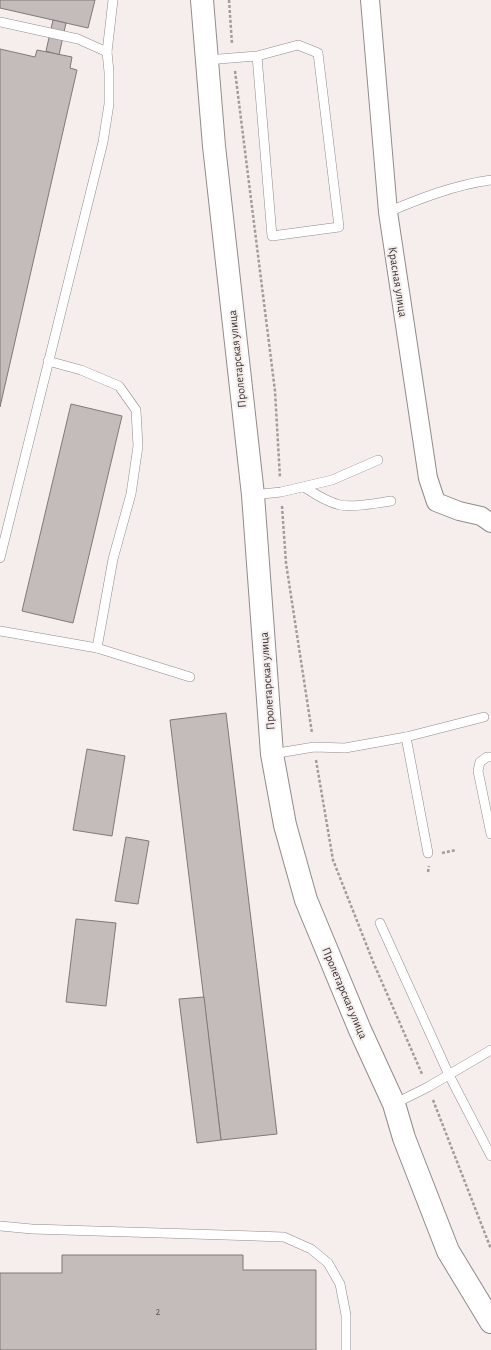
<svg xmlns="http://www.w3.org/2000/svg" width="491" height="1350" viewBox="0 0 491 1350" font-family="'Alegreya Sans',sans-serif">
	<rect width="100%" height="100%" fill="#f5eeec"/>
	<g fill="#c3bcba" stroke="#807978">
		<path d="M0,0H95L88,28L0,8Z"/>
		<path d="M53,20L66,23L59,55L46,51Z"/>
		<path d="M0,49L35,57L37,50L72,57L70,68L77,70L0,407Z"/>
		<path d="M71,404L122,416L73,623L22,611Z"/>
		<path d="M226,713L277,1134L221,1140L170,720Z"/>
		<path d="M87,749L125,756L112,836L73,830Z"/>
		<path d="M126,837L149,841L138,904L115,901Z"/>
		<path d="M76,919L116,923L106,1006L66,1002Z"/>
		<path d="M204,997L221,1140L197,1143L179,999Z"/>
		<path d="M62,1255H243V1270H316V1350H0V1273H62Z"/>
	</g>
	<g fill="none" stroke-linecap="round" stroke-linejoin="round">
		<g stroke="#928b89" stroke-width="10">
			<g id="lane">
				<path d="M0,22L78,39L107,52"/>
				<path d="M207,60L257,56L298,45L318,53L339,227L272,236L257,56"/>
				<path d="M388,212C421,198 455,185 491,180"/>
				<path d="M48,361L81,370L119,386L136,410L138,446L131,494L113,559L97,648"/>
				<path d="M304,487C315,494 327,502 340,505C353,508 377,503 391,501"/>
				<path d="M253,495L281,492L332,480L378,460"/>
				<path d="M0,558L103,142L109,104V72L107,52L113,0"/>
				<path d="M0,631L97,648L190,677"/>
				<path d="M406,737L428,853"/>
				<path d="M272,754L314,747L345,748L406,737L484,717"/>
				<path d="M491,757H487L480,762L478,771L491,834"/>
				<path d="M380,923L449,1075L491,1156"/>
				<path d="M394,1104L428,1087L491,1050"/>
				<path d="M0,1226L32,1229L284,1237L311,1249L328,1263L340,1284L346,1315V1350"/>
			</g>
		</g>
		<g stroke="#928b89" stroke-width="20">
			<path id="street" d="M370,0L388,212L428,478L436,502L459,511L481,516L491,523"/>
		</g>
		<g stroke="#928b89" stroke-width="24">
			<path id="secondary" d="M202,0L214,146L253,495L272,754L285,825L306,900L360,1030L394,1104L404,1138L448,1251L491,1322"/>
		</g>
		<g stroke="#a29c9b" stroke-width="2.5" stroke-dasharray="3 2" stroke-linecap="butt">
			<path d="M229,0L232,44"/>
			<path d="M235,71L275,391L280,478"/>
			<path d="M282,506L286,563L312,733"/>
			<path d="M316,760L333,860L374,964L422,1074"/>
			<path d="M442,853L456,850"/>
			<path d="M428,872L429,866"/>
			<path d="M433,1100L491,1249"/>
		</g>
		<use href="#lane" stroke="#fff" stroke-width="9"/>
		<use href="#street" stroke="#fff" stroke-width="18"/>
		<use href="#secondary" stroke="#fff" stroke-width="22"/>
	</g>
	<g text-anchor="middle" stroke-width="4" stroke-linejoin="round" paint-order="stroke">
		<g font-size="10" fill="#595554">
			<text x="158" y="1315">2</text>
		</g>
		<g font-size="12" fill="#363332" stroke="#f5eeec">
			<text transform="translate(398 282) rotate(81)" y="4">Красная улица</text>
			<text transform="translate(237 359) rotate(-96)" y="4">Пролетарская улица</text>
			<text transform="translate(267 681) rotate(-94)" y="4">Пролетарская улица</text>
			<text transform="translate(345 993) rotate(67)" y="4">Пролетарская улица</text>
		</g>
	</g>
</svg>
